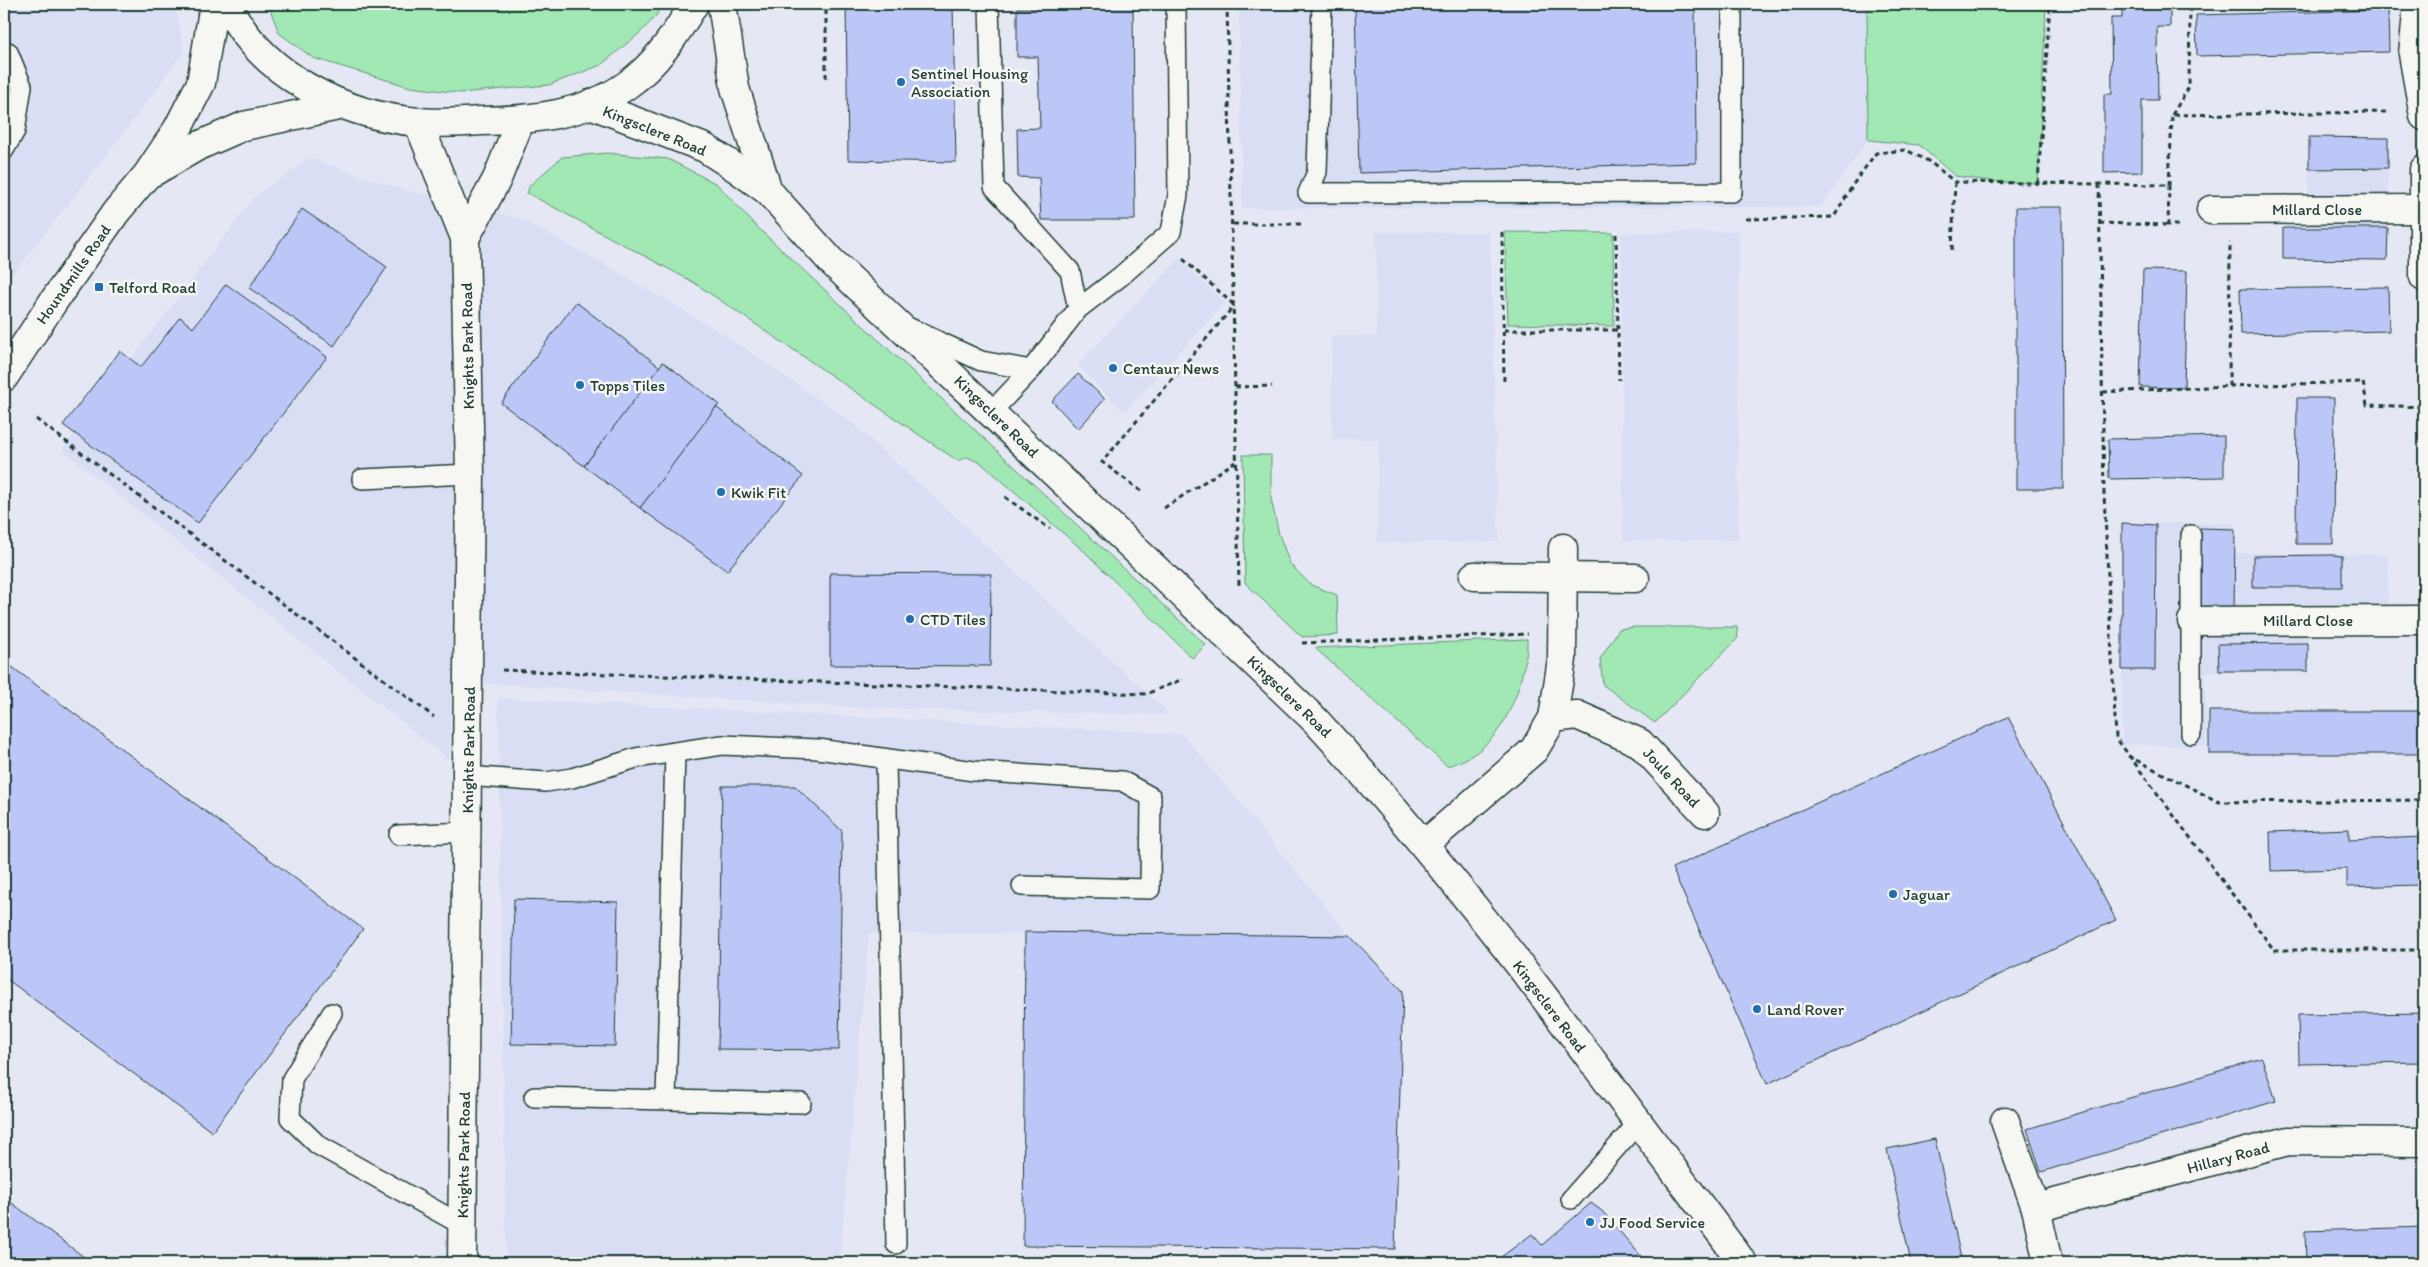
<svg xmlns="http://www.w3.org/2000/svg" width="2428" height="1267" viewBox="0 0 2428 1267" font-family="Itim,sans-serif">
	<rect width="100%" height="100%" fill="#e5e8f4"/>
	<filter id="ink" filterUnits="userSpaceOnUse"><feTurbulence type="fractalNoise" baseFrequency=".02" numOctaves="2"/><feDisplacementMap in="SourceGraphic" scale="10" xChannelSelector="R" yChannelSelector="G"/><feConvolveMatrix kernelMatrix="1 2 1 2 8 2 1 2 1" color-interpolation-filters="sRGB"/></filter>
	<g filter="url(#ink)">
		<g fill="#d9def5">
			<path d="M4,4H175L184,51L121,137L4,286Z"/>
			<path d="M1239,4H1867L1868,140L1821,207L1242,208Z"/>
			<path d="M2309,137L2388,138L2387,260L2283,259V228H2308Z"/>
			<path d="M310,158L398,188L518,218L601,262L724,334L853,423L1171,715L862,708L452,681L449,760L62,450L256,195Z"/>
			<path d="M1739,231L1738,540L1623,541L1621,233Z"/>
			<path d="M1376,232H1490L1499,542L1377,543L1378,439H1332L1331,336H1376Z"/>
			<path d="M1179,259L1225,303L1124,412L1077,365Z"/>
			<path d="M2122,523H2234L2235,553L2388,554V608L2308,634V671L2205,672L2207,746L2122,745Z"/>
			<path d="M498,698L1183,734L1350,936L869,933L840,1263L506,1262Z"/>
		</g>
		<g fill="#a2e8b5" stroke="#609274">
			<path d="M268,4H662L656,16L641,32L601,65L549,85L460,93L410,87L313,58L279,33Z"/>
			<path d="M1867,4H2046L2038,183L1998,182L1955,176L1919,145L1868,140Z"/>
			<path d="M607,153L668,159L717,184L754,224L1206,645L1192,658L1084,551L981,463L967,457L958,461L693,282L527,193L530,185L562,157Z"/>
			<path d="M1505,232L1613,233L1614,326L1508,324Z"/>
			<path d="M1243,455H1271V499L1279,534L1290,564L1311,585L1337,595L1338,635L1302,637L1245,583Z"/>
			<path d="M1635,627H1737L1738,638L1655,723L1603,685L1600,659L1619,629Z"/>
			<path d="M1527,639C1528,658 1522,674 1517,692C1505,727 1485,756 1447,766L1315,648Z"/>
		</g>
		<g fill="#bcc7f8" stroke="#1f3d34">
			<path d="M846,4H953L956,162L848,160Z"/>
			<path d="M1037,4H1133L1135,220H1041L1039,178L1018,177L1017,129L1040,128L1038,57H1017V8H1037Z"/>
			<path d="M1355,4H1695L1696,163L1359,173Z"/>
			<path d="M2122,4H2170V27H2157L2158,100H2142V172L2104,173V94H2112L2111,18H2122Z"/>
			<path d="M2388,10L2389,52L2197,56L2196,15Z"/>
			<path d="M2309,137L2388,138V168L2309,169Z"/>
			<path d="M2016,207H2062L2063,489H2016Z"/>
			<path d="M302,209L387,267L334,346L249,288Z"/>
			<path d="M2283,228H2388L2387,260L2283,259Z"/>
			<path d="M2143,270L2187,271L2184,388L2140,387Z"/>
			<path d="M226,284L327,357L198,523L63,425L120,351L141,367L180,317L193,328Z"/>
			<path d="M2388,287L2389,331L2241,334L2240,289Z"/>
			<path d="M576,302L660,367L584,466L501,403Z"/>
			<path d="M663,362L719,404L640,508L584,466Z"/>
			<path d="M1078,374L1105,399L1078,429L1052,401Z"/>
			<path d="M2297,398H2334L2333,544H2296Z"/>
			<path d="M716,407L803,476L727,571L640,508Z"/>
			<path d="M2224,436V477L2109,479L2108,439Z"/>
			<path d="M2122,523L2156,525L2155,670H2122Z"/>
			<path d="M2200,528L2235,529L2234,614L2199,613Z"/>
			<path d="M2333,555L2342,556V587H2253V556Z"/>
			<path d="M830,573L991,574L990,666L830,665Z"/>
			<path d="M2308,643V671H2219L2218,644Z"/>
			<path d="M4,661L363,929L212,1132L4,977Z"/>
			<rect x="2209" y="711" width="215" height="43"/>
			<path d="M2008,717L2116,920L1767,1084L1672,868Z"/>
			<path d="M722,786H795L842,831L839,1050L718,1049Z"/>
			<path d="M2349,829V840L2424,837V897H2420V885L2347,887V869L2271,871L2270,832Z"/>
			<path d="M514,899L618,902L615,1046L511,1044Z"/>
			<path d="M1025,932L1350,936L1403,991L1395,1249L1023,1246Z"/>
			<path d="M2424,1013V1062L2299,1064L2298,1015Z"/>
			<path d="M2262,1058L2276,1101L2041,1172L2027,1129Z"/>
			<path d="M1935,1139L1962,1263H1911L1887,1149Z"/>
			<path d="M4,1197L92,1263H4Z"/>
			<path d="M1591,1203L1602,1211L1647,1263H1493L1532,1234L1542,1245Z"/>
			<path d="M2424,1227V1263H2306L2305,1231Z"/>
		</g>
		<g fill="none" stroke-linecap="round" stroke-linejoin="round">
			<g stroke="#1f3d34" stroke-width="22">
				<g id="service">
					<path d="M989,4L994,187L1070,271L1078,309"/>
					<path d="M1322,4L1317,172L1308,193L1732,192V4"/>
					<path d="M4,150L15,131L22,86L8,52"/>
					<path d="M910,328L981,361L1031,370"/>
					<path d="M992,411L1031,370L1078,309L1121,276L1171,232L1178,195L1176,4"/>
					<path d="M362,479L470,474"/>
					<path d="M2191,535V734"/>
					<path d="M886,759L896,1244"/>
					<path d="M467,776L546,782L572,778L636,758L722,745L818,749L974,771L1122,781L1151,797L1150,889L1022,886"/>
					<path d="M399,835L467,832"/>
					<path d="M332,1013L292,1079L290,1118L318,1145L462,1225"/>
					<path d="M534,1097L801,1103"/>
					<path d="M666,1100L675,752"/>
					<path d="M1571,1199L1638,1123"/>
				</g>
			</g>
			<g stroke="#1f3d34" stroke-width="31">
				<g id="minor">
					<path d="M2418,4L2413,54L2424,116"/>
					<path d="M418,122L465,238L470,474L462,1263"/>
					<path d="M2424,170V277"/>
					<path d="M2211,210L2423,209"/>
					<path d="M465,238L497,179L520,121"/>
					<path d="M1474,576L1635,578"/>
					<path d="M2192,621L2424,620"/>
					<path d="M1553,718L1577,715L1640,743L1705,813"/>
					<path d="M1424,845L1534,750L1553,718L1562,659L1563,548"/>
					<path d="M2005,1121L2036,1208L2048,1263"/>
					<path d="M2036,1208L2288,1141L2424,1142"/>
				</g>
			</g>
			<g stroke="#1f3d34" stroke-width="31">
				<g id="tertiary">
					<path d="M227,4C261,75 342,115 418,122C439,124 461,122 482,121C532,120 585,115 627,85C656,65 676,34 694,4"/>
					<path d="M722,4L735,88L768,191"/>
					<path d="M590,104L705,148L736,168L768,191L831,261L1316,721C1472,891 1605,1079 1743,1263"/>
					<path d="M153,172L198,146L244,126L343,105"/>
					<path d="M4,377L53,302L116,212L147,175L177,130L201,83L214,4"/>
				</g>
			</g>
			<g stroke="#1f3d34" stroke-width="3" stroke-dasharray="5 4" stroke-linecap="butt">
				<path d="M1227,4L1239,586"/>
				<path d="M826,78V4"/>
				<path d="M2172,115L2189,87L2190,4"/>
				<path d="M2038,183L2050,4"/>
				<path d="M2099,184L2104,494L2116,738L2274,950H2424"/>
				<path d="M2169,185L2172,115L2390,112"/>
				<path d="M1746,219L1834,217L1854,183L1876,153L1906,150L1930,162L1955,182L2169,185L2168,225H2182"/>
				<path d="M2099,223L2168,225"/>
				<path d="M1233,224H1304"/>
				<path d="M1502,232L1504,383"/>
				<path d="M1616,234L1619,380"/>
				<path d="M1952,250L1955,182"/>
				<path d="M1183,259L1234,305"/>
				<path d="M1504,330H1618"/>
				<path d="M2229,386L2363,382L2367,405L2424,407"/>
				<path d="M1235,387L1272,386"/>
				<path d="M2103,392L2229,386L2230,242"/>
				<path d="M36,419L434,717"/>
				<path d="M1141,491L1102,462L1234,306"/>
				<path d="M1005,497L1050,529"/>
				<path d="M1164,508L1235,462"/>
				<path d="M1302,643L1528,634"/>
				<path d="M502,670L1146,694L1183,679"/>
				<path d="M2128,756L2219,802L2424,800"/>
			</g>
			<use href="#service" stroke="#f6f6f2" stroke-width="19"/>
			<use href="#minor" stroke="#f6f6f2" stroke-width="28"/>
			<use href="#tertiary" stroke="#f6f6f2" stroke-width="28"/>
		</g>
	</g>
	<g fill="#1f6fb2" stroke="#f6f6f2" stroke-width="2">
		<circle cx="901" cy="82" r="5"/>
		<rect x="94" y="282" width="10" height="10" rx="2.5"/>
		<circle cx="1113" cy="368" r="5"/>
		<circle cx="580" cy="385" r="5"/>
		<circle cx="721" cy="492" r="5"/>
		<circle cx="910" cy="619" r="5"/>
		<circle cx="1893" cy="894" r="5"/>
		<circle cx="1757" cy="1009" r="5"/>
		<circle cx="1590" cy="1222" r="5"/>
	</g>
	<g text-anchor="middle" stroke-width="5" stroke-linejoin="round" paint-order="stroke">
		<g font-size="16" fill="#1f3d34" stroke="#f6f6f2" text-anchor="start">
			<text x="911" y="79">Sentinel Housing<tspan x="911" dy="18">Association</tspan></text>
			<text x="109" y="293">Telford Road</text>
			<text x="1123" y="374">Centaur News</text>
			<text x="590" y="391">Topps Tiles</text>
			<text x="731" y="498">Kwik Fit</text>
			<text x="920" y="625">CTD Tiles</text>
			<text x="1903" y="900">Jaguar</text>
			<text x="1767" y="1015">Land Rover</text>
			<text x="1600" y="1228">JJ Food Service</text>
		</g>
		<g font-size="16" fill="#1f3d34" stroke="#f6f6f2">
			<text transform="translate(655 130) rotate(22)" y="6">Kingsclere Road</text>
			<text x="2317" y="215">Millard Close</text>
			<text transform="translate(73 274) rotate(-55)" y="6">Houndmills Road</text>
			<text transform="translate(467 346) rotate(-91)" y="6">Knights Park Road</text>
			<text transform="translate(997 416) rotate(44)" y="6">Kingsclere Road</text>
			<text x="2308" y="626">Millard Close</text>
			<text transform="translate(1290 696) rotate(44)" y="6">Kingsclere Road</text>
			<text transform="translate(468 750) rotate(-89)" y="6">Knights Park Road</text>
			<text transform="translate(1672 777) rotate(47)" y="6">Joule Road</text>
			<text transform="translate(1550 1006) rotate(53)" y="6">Kingsclere Road</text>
			<text transform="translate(463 1155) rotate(-89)" y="6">Knights Park Road</text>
			<text transform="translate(2228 1157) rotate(-15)" y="6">Hillary Road</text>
		</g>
	</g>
	<rect width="2428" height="1267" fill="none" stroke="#f6f6f2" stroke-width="20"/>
	<rect x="10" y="10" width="2408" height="1247" fill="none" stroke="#1f3d34" stroke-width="2" filter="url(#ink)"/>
</svg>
